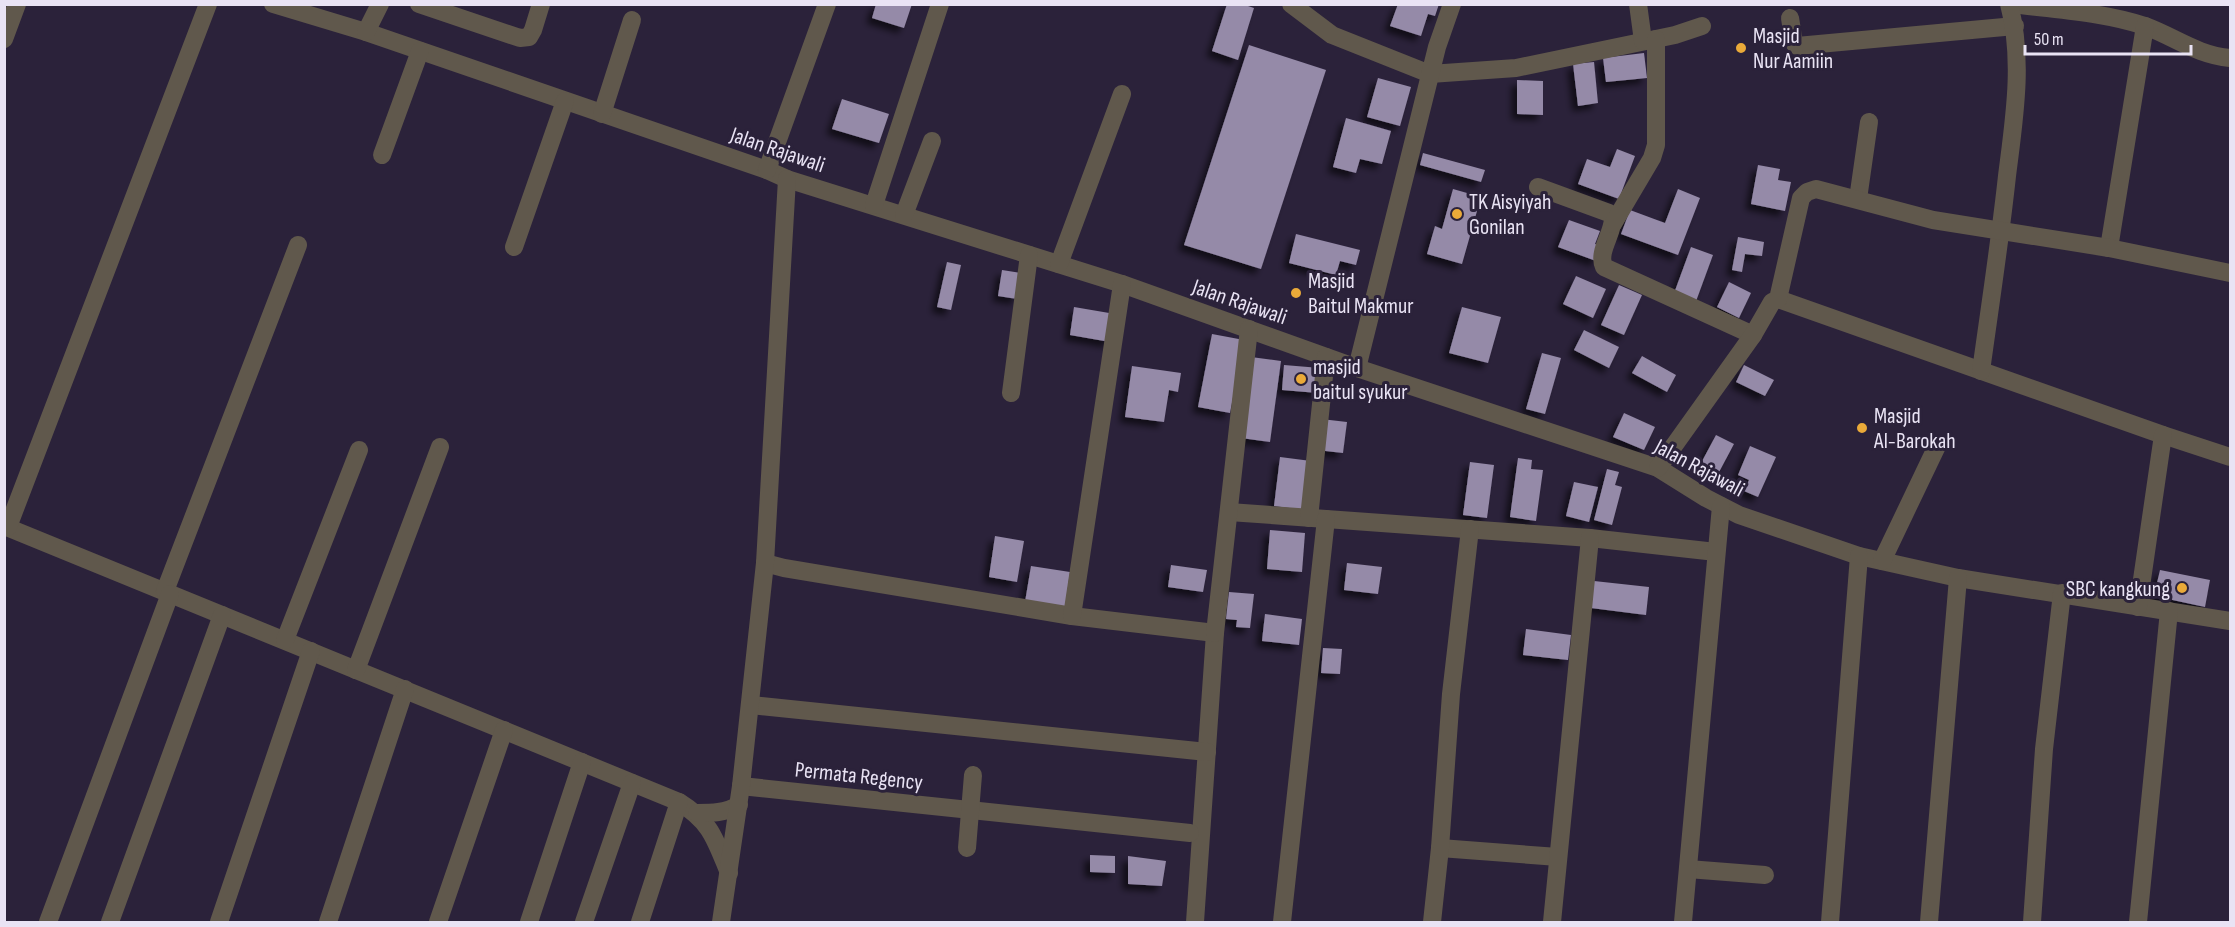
<svg xmlns="http://www.w3.org/2000/svg" width="2235" height="927" viewBox="0 0 2235 927" font-family="'Sofia Sans Condensed',sans-serif">
	<defs>
		<filter id="shadow"><feDropShadow dx="-5.5" dy="5.5" stdDeviation="3" flood-color="#0009"/></filter>
	</defs>
	<rect width="100%" height="100%" fill="#2b223a"/>
	<g fill="#958aa8" filter="url(#shadow)">
		<path d="M876,4H912L904,28L872,18Z"/>
		<path d="M1227,4H1242L1254,8L1238,60L1212,51Z"/>
		<path d="M1398,4H1439L1435,16L1428,14L1421,36L1390,26Z"/>
		<path d="M1249,45L1326,70L1261,269L1184,245Z"/>
		<path d="M1644,53L1647,78L1606,82L1603,58Z"/>
		<path d="M1594,62L1598,103L1578,106L1573,64Z"/>
		<path d="M1378,78L1411,87L1400,126L1367,117Z"/>
		<path d="M1517,80L1543,81V115L1517,114Z"/>
		<path d="M842,99L889,114L879,143L832,129Z"/>
		<path d="M1346,118L1391,131L1382,164L1360,159L1356,173L1333,167Z"/>
		<path d="M1617,149L1635,156L1619,199L1578,184L1587,159L1610,167Z"/>
		<path d="M1423,153L1485,170L1481,182L1420,165Z"/>
		<path d="M1758,165L1780,169L1778,180L1791,182L1785,211L1751,204Z"/>
		<path d="M1453,189L1481,197L1462,264L1427,254L1435,226L1442,229Z"/>
		<path d="M1678,189L1700,198L1678,255L1621,234L1630,210L1665,223Z"/>
		<path d="M1569,220L1600,231L1595,244L1602,246L1596,261L1558,247Z"/>
		<path d="M1296,234L1360,250L1356,265L1340,261L1336,275L1289,263Z"/>
		<path d="M1738,237L1764,242L1762,256L1745,254L1742,272L1732,270Z"/>
		<path d="M1691,247L1713,255L1695,304L1673,296Z"/>
		<path d="M947,262L961,265L951,310L937,307Z"/>
		<path d="M1002,270L1021,273L1017,299L998,296Z"/>
		<path d="M1576,276L1606,289L1593,318L1563,304Z"/>
		<path d="M1729,282L1751,293L1739,318L1717,307Z"/>
		<path d="M1619,285L1642,295L1624,335L1601,325Z"/>
		<path d="M1074,307L1115,314L1110,342L1070,335Z"/>
		<path d="M1462,307L1501,317L1488,363L1449,353Z"/>
		<path d="M1584,330L1619,347L1609,368L1574,350Z"/>
		<path d="M1212,334L1244,340L1230,413L1198,407Z"/>
		<path d="M1542,353L1561,358L1545,414L1526,409Z"/>
		<path d="M1642,356L1676,375L1667,392L1632,373Z"/>
		<path d="M1251,357L1281,361L1270,442L1241,438Z"/>
		<path d="M1284,365L1320,368L1318,393L1282,390Z"/>
		<path d="M1744,365L1774,380L1765,396L1736,382Z"/>
		<path d="M1132,366L1181,373L1178,392L1169,390L1164,422L1125,417Z"/>
		<path d="M1624,413L1655,427L1644,450L1613,437Z"/>
		<path d="M1321,419L1347,422L1343,453L1317,450Z"/>
		<path d="M1716,435L1734,444L1718,474L1700,465Z"/>
		<path d="M1750,446L1776,457L1758,497L1744,491L1749,480L1738,475Z"/>
		<path d="M1280,457L1311,461L1305,510L1274,506Z"/>
		<path d="M1518,458L1532,460L1531,469L1543,470L1536,521L1510,517Z"/>
		<path d="M1470,462L1494,465L1487,518L1463,515Z"/>
		<path d="M1607,469L1619,472L1615,485L1622,487L1612,525L1594,520Z"/>
		<path d="M1574,482L1598,487L1589,522L1566,516Z"/>
		<path d="M1270,530L1305,533L1302,572L1267,569Z"/>
		<path d="M995,536L1024,541L1017,582L989,577Z"/>
		<path d="M1347,563L1382,567L1378,594L1344,590Z"/>
		<path d="M1171,565L1207,570L1203,592L1168,587Z"/>
		<path d="M1031,566L1070,572L1065,608L1025,602Z"/>
		<path d="M2160,570L2210,580L2205,607L2154,596Z"/>
		<path d="M1594,581L1649,587L1646,615L1591,608Z"/>
		<path d="M1229,592L1254,594L1250,628L1236,627L1237,620L1226,619Z"/>
		<path d="M1265,614L1302,619L1299,645L1262,641Z"/>
		<path d="M1526,629L1571,635L1568,660L1523,655Z"/>
		<path d="M1323,648L1342,649L1340,674L1321,673Z"/>
		<path d="M1090,855L1115,856V873L1090,872Z"/>
		<path d="M1128,856L1166,861L1162,886L1128,884Z"/>
	</g>
	<g fill="none" stroke-linecap="round" stroke-linejoin="round">
		<g stroke="#60584c" stroke-width="18">
			<path d="M273,4L366,32L767,170L787,179L1122,284L1357,368L1658,468L1706,498L1739,515L1859,556L1958,578L2230,621"/>
			<path d="M419,4L520,38L529,37L533,30L541,4"/>
			<path d="M1291,4L1332,35L1430,74L1516,68L1675,35L1702,26"/>
			<path d="M1638,4L1643,41"/>
			<path d="M2013,4C2056,10 2103,12 2145,26C2175,37 2197,55 2230,58"/>
			<path d="M1790,18L1794,43L1797,46L2015,26"/>
			<path d="M366,32L380,4"/>
			<path d="M4,39L17,4"/>
			<path d="M602,114L632,20"/>
			<path d="M382,155L420,51"/>
			<path d="M767,170L827,4"/>
			<path d="M1538,187L1609,213L1613,218C1613,234 1597,252 1604,267L1753,335"/>
			<path d="M1858,199L1869,122"/>
			<path d="M874,205L940,4"/>
			<path d="M904,215L932,141"/>
			<path d="M1613,224L1652,158L1656,145V39"/>
			<path d="M514,247L565,101"/>
			<path d="M2109,248L2145,26"/>
			<path d="M1059,264L1122,94"/>
			<path d="M1778,299L2163,435L2230,457"/>
			<path d="M1357,368L1437,47L1452,4"/>
			<path d="M1981,371C1990,306 2000,241 2007,176C2014,120 2024,60 2009,4"/>
			<path d="M1011,393L1029,255"/>
			<path d="M1658,468L1753,335L1772,302L1778,299L1801,198L1807,192L1816,189L1933,220L2109,248L2230,273"/>
			<path d="M1229,512L1590,538L1716,552"/>
			<path d="M1309,518L1326,357"/>
			<path d="M4,526L679,802C711,822 715,839 729,873"/>
			<path d="M8,527L208,4"/>
			<path d="M1882,561L1937,446"/>
			<path d="M765,563L784,568L1072,616L1215,633L1195,922"/>
			<path d="M165,591L298,245"/>
			<path d="M2138,607L2163,435"/>
			<path d="M1072,616L1122,284"/>
			<path d="M1215,633L1249,329"/>
			<path d="M285,640L359,450"/>
			<path d="M356,670L440,447"/>
			<path d="M751,705L1207,752"/>
			<path d="M741,786L1190,833"/>
			<path d="M697,813C712,813 725,813 739,805"/>
			<path d="M967,848L973,775"/>
			<path d="M1440,848L1558,857"/>
			<path d="M1688,869L1765,875"/>
			<path d="M48,922L170,594"/>
			<path d="M110,922L222,615"/>
			<path d="M219,922L311,651"/>
			<path d="M328,922L405,689"/>
			<path d="M438,922L504,730"/>
			<path d="M529,922L582,762"/>
			<path d="M584,922L632,783"/>
			<path d="M640,922L679,802"/>
			<path d="M721,922L741,786L765,563L787,179"/>
			<path d="M1282,922L1326,519"/>
			<path d="M1432,922L1440,848L1451,694L1470,529"/>
			<path d="M1552,922L1590,538"/>
			<path d="M1683,922L1721,506"/>
			<path d="M1830,922L1859,556"/>
			<path d="M1929,922L1958,578"/>
			<path d="M2032,922L2044,749L2062,593"/>
			<path d="M2138,922L2169,611"/>
		</g>
	</g>
	<g fill="#eaaa39" stroke="#2b223a" stroke-width="2">
		<circle cx="1741" cy="48" r="6"/>
		<circle cx="1457" cy="214" r="6"/>
		<circle cx="1296" cy="293" r="6"/>
		<circle cx="1301" cy="379" r="6"/>
		<circle cx="1862" cy="428" r="6"/>
		<circle cx="2182" cy="588" r="6"/>
	</g>
	<g text-anchor="middle" stroke-width="6" stroke-linejoin="round" paint-order="stroke">
		<g font-size="22" fill="#e9e3f4" stroke="#2b223a" text-anchor="start">
			<text x="1753" y="43">Masjid<tspan x="1753" dy="25">Nur Aamiin</tspan></text>
			<text x="1469" y="209">TK Aisyiyah<tspan x="1469" dy="25">Gonilan</tspan></text>
			<text x="1308" y="288">Masjid<tspan x="1308" dy="25">Baitul Makmur</tspan></text>
			<text x="1313" y="374">masjid<tspan x="1313" dy="25">baitul syukur</tspan></text>
			<text x="1874" y="423">Masjid<tspan x="1874" dy="25">Al-Barokah</tspan></text>
			<text x="2170" y="596" text-anchor="end">SBC kangkung</text>
		</g>
		<g font-size="22" fill="#e9e3f4" stroke="#2b223a">
			<text transform="translate(778 149) rotate(19)" y="8">Jalan Rajawali</text>
			<text transform="translate(1240 301) rotate(19)" y="8">Jalan Rajawali</text>
			<text transform="translate(1700 467) rotate(28)" y="8">Jalan Rajawali</text>
			<text transform="translate(859 775) rotate(6)" y="8">Permata Regency</text>
		</g>
	</g>
	<rect width="2235" height="927" fill="none" stroke="#e9e3f4" stroke-width="12"/>
	<path d="M2025 45v9h166v-9" fill="none" stroke="#e9e3f4" stroke-width="3"/>
	<text x="2034" y="45" font-size="18" fill="#e9e3f4" stroke="#2b223a" stroke-width="4.5" paint-order="stroke">50 m</text>
</svg>
